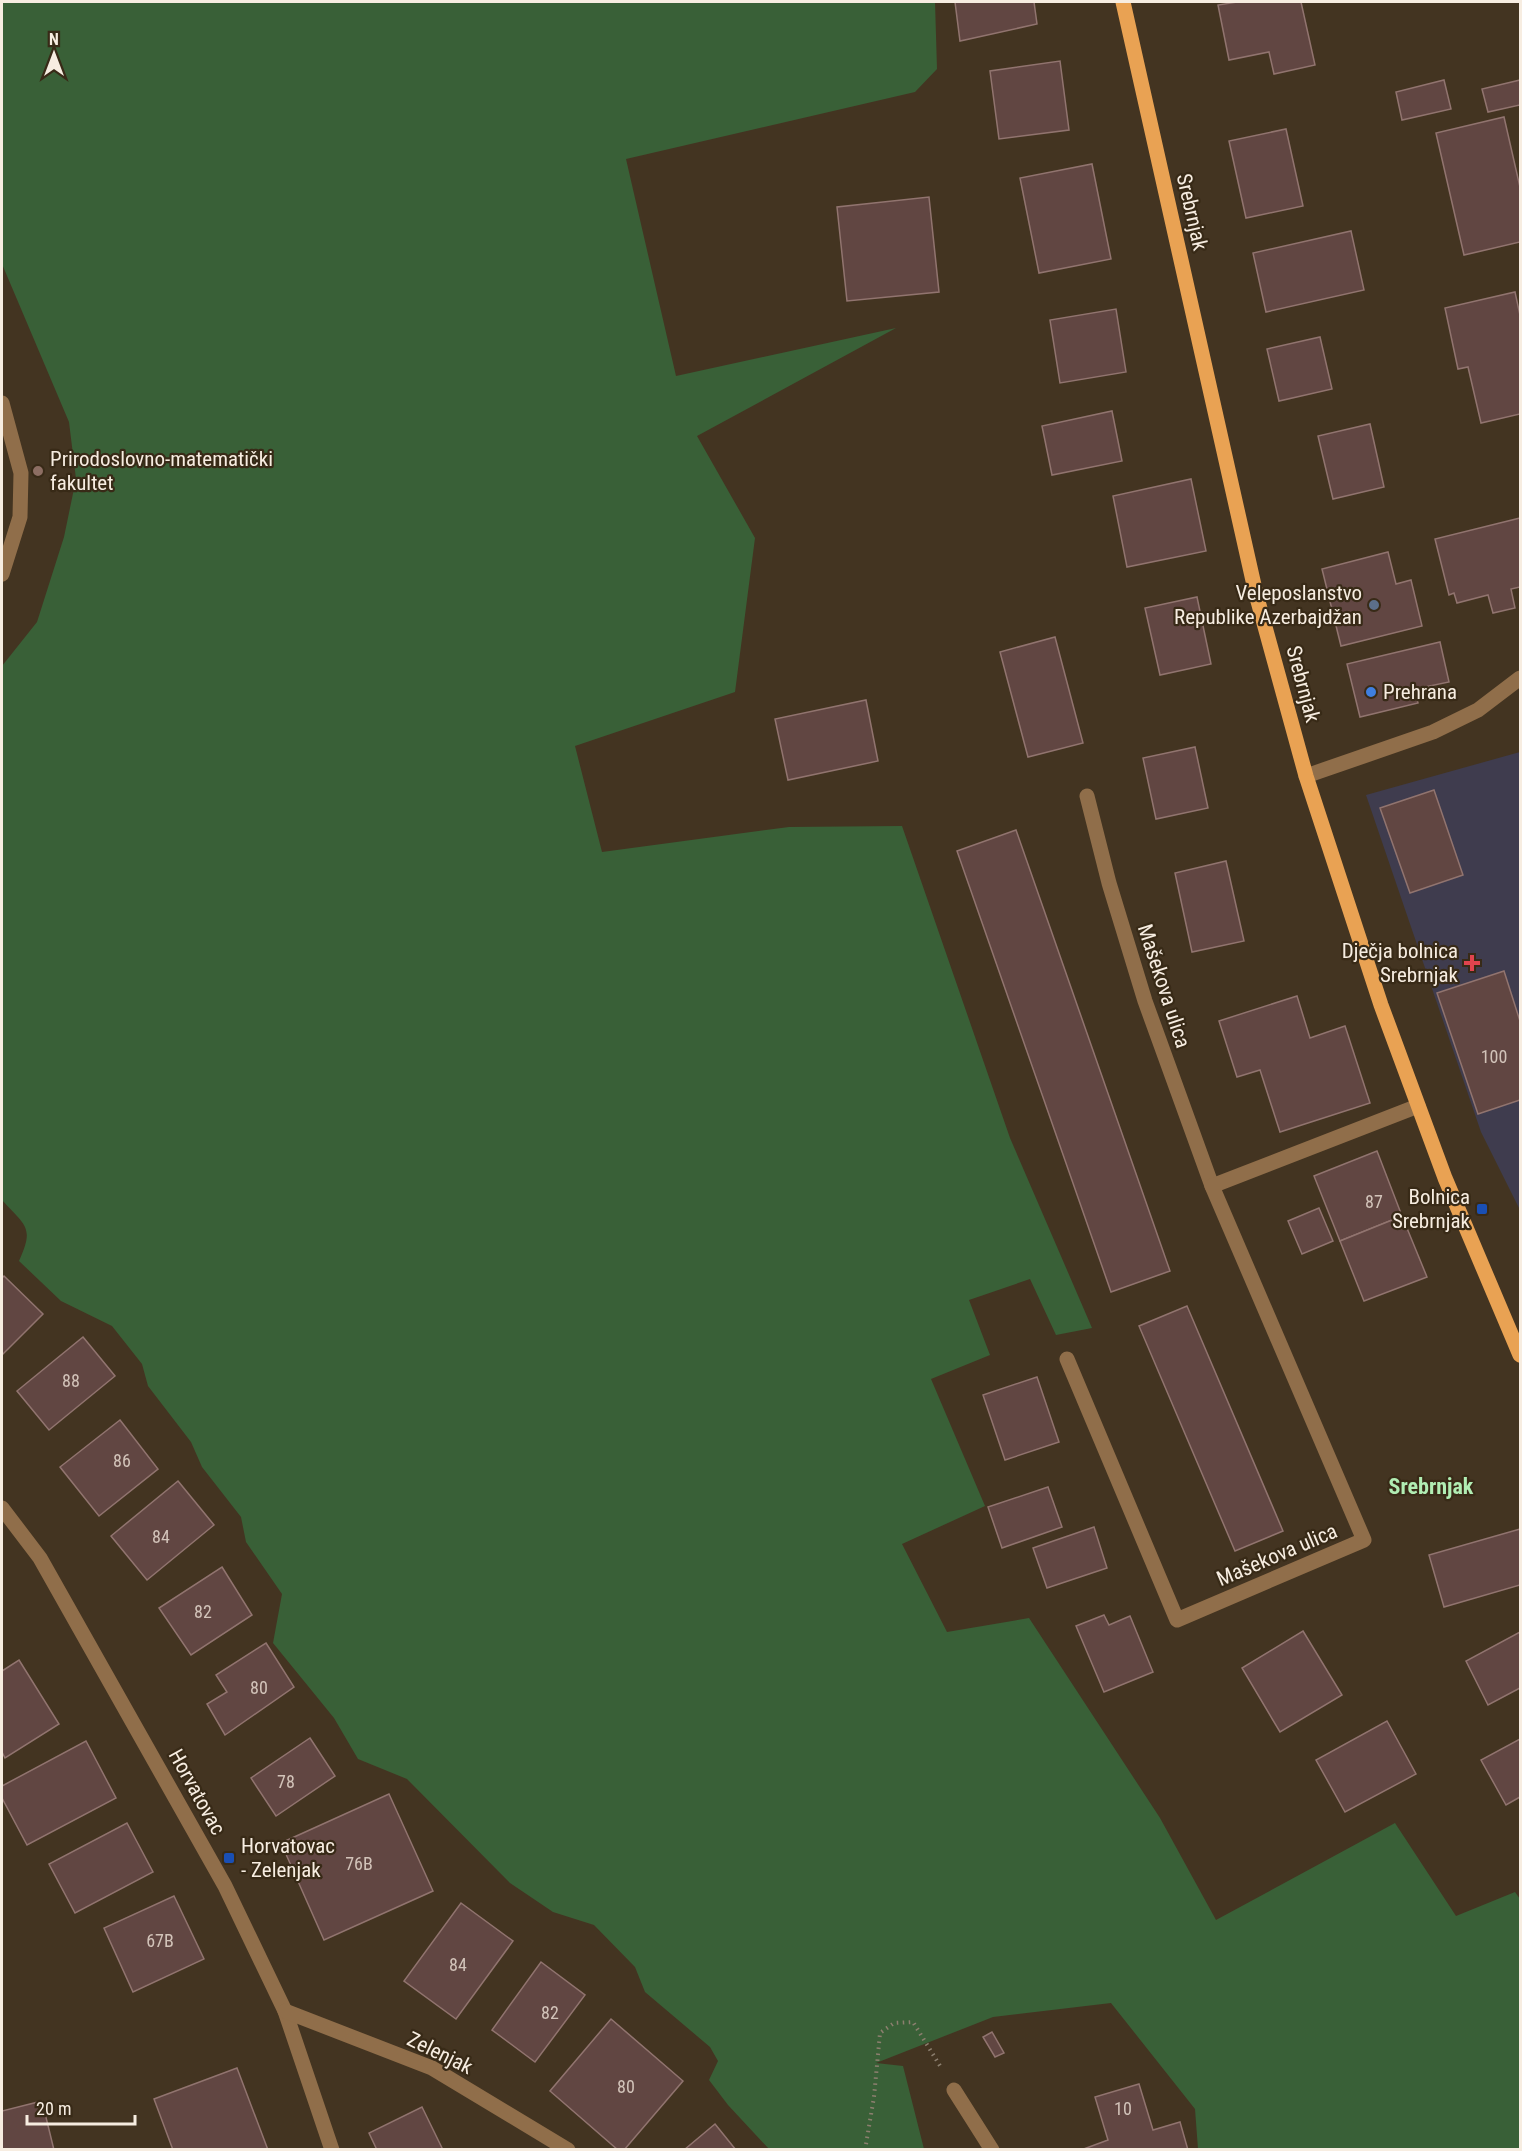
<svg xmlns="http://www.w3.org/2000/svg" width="1522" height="2151" viewBox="0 0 1522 2151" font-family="'Roboto Condensed',sans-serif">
	<rect width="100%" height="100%" fill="#433421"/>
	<path fill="#3f3c4e" d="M1520,752V1208H1519L1481,1132L1366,795Z"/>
	<path fill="#396037" d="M2,2H935L937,69L915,92L626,159L676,376L896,328L697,436L755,538L735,692L575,746L602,852L789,827L902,826L1010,1138L1092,1328L1056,1335L1030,1279L969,1300L990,1355L931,1379L985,1506L902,1544L947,1632L1029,1618L1160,1818L1216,1920L1395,1823L1456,1916L1515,1892L1520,1899V2149H1198L1195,2109L1111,2003L993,2017L876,2063L903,2066L924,2149H769L728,2105L709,2080L718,2061L710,2047L645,1992L635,1967L594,1925L553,1912L510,1883L407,1779L358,1759L334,1718L273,1643L282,1594L246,1542L241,1517L202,1467L191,1442L148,1386L142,1364L112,1326L61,1301L19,1261C35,1226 25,1226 2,1200V666L37,622L64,537L76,479L69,422L2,264Z"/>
	<g fill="#614642" stroke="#91746f" stroke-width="1.5">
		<path d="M955,2H1034L1037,24L960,41Z"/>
		<path d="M1237,2H1301L1315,65L1274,74L1269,52L1229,60L1218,5Z"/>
		<path d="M1060,61L1069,130L999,139L990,71Z"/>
		<path d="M1444,80L1451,109L1402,120L1396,92Z"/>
		<path d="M1520,80V105L1488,112L1482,89Z"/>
		<path d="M1504,117L1520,187V242L1464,255L1436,133Z"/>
		<path d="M1286,129L1303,206L1246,218L1229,141Z"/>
		<path d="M1092,164L1111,259L1039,273L1020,178Z"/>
		<path d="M929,197L939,292L847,301L837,207Z"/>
		<path d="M1351,231L1364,290L1266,312L1253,253Z"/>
		<path d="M1515,292L1520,315V414L1481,423L1468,367L1458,369L1445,308Z"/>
		<path d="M1116,309L1126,372L1060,383L1050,320Z"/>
		<path d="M1320,337L1332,389L1279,401L1267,349Z"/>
		<path d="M1112,411L1122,461L1052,475L1042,426Z"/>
		<path d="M1370,424L1384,487L1333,499L1318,436Z"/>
		<path d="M1191,479L1206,551L1127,567L1113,496Z"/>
		<path d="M1520,518V587L1511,589L1515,608L1493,613L1488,595L1457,603L1454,593L1449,595L1435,539Z"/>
		<path d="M1388,552L1396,584L1411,580L1422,626L1341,646L1322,569Z"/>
		<path d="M1197,597L1211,664L1160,675L1145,608Z"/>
		<path d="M1055,637L1083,743L1028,757L1000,652Z"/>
		<path d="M1440,642L1449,682L1415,689L1418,703L1360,717L1347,664Z"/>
		<path d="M866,700L878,761L788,780L775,719Z"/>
		<path d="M1195,747L1208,808L1156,819L1143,758Z"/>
		<path d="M1434,790L1463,875L1410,893L1380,808Z"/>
		<path d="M1016,830L1170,1271L1111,1292L957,851Z"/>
		<path d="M1226,861L1244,941L1192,952L1175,873Z"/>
		<path d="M1504,971L1520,1021V1100L1478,1114L1437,993Z"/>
		<path d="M1297,996L1310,1038L1345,1026L1370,1103L1280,1132L1260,1070L1237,1077L1219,1021Z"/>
		<path d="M1377,1151L1402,1216L1340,1241L1314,1176Z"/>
		<path d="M1319,1208L1333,1241L1302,1254L1288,1221Z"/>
		<path d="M1402,1216L1427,1277L1364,1301L1340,1241Z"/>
		<path d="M4,1276L43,1314L2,1355V1278Z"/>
		<path d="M1187,1306L1283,1531L1235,1551L1139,1326Z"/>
		<path d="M83,1337L115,1376L49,1430L17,1391Z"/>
		<path d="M1037,1377L1059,1442L1005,1460L983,1395Z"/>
		<path d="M120,1420L158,1469L99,1516L60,1467Z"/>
		<path d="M178,1481L214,1525L147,1580L111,1536Z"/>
		<path d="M1048,1487L1062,1527L1002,1548L988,1507Z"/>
		<path d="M1094,1527L1107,1568L1047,1588L1033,1548Z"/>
		<path d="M1520,1529V1585L1444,1607L1429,1555Z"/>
		<path d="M222,1567L252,1615L191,1655L159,1608Z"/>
		<path d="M1104,1615L1109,1625L1130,1616L1153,1672L1104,1692L1076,1626Z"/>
		<path d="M1303,1631L1342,1695L1280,1732L1242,1668Z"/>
		<path d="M1520,1632V1688L1488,1705L1466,1661Z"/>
		<path d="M266,1643L294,1687L225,1735L207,1704L227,1692L216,1675Z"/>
		<path d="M19,1660L59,1724L5,1758L2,1752V1671Z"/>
		<path d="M1387,1721L1416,1774L1345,1812L1316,1760Z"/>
		<path d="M310,1738L335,1776L276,1816L251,1778Z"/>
		<path d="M1520,1739V1797L1506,1805L1481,1760Z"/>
		<path d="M86,1741L116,1798L27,1845L2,1798V1786Z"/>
		<path d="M389,1794L433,1891L324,1940L281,1843Z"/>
		<path d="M127,1823L153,1872L75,1913L49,1864Z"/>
		<path d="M174,1896L204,1959L133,1992L104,1928Z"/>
		<path d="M461,1903L513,1941L456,2019L404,1981Z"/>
		<path d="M541,1962L585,1995L535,2062L492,2030Z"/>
		<path d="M611,2019L683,2081L624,2150H618L550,2091Z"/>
		<path d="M992,2032L1004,2053L995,2057L983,2037Z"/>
		<path d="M237,2068L268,2150H173L154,2099Z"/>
		<path d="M1139,2084L1153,2130L1180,2122L1188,2150H1081L1108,2140L1095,2097Z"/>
		<path d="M42,2101L54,2150H2V2111Z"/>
		<path d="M422,2107L443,2150H377L369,2133Z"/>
		<path d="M715,2124L736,2150H684Z"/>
	</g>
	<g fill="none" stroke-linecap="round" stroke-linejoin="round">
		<path stroke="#8c7f6f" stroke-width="4" stroke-dasharray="1.5 4.5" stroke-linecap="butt" d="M865,2150L874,2097L880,2033L894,2023L913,2022L942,2069"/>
		<g stroke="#906e4a" stroke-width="15">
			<path d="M2,403L21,473L20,517L2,574"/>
			<path d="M1306,776L1433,732L1478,710L1520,678"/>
			<path d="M1087,796L1109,883L1145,1001L1212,1186"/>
			<path d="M1067,1359L1177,1620L1364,1540L1212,1186L1418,1106"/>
			<path d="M2,1508L40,1558L225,1886L285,2011L332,2150"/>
			<path d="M285,2011L432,2068L568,2150"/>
			<path d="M954,2090L992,2150"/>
		</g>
		<path stroke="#e9a253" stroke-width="15" d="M1123,2L1256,594L1306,776L1381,1005L1445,1178L1520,1355"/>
	</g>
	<circle fill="#8d6e63" stroke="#382a17" stroke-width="2" cx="38" cy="471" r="6"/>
	<circle fill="#5c6f8a" stroke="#382a17" stroke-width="2" cx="1374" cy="605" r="6"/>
	<circle fill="#3f7fe0" stroke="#382a17" stroke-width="2" cx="1371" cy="692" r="6"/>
	<path fill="#e0444e" stroke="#382a17" stroke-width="2" d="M1469 954h6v6h6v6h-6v6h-6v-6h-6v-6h6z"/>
	<g fill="#1a4fb4" stroke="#382a17" stroke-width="2">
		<rect x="1476" y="1203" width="12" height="12" rx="3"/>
		<rect x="223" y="1852" width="12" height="12" rx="3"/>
	</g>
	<g text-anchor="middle" stroke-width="4.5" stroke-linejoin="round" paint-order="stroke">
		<g font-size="18" fill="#d2c3b9">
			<text x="1494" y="1063">100</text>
			<text x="1374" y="1208">87</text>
			<text x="71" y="1387">88</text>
			<text x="122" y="1467">86</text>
			<text x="161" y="1543">84</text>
			<text x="203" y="1618">82</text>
			<text x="259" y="1694">80</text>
			<text x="286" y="1788">78</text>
			<text x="359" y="1870">76B</text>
			<text x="160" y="1947">67B</text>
			<text x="458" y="1971">84</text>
			<text x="550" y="2019">82</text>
			<text x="626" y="2093">80</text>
			<text x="1123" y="2115">10</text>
		</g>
		<g font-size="21" fill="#f7ede1" stroke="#382a17">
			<text transform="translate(1192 212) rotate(77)" y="7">Srebrnjak</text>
			<text transform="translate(1303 684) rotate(75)" y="7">Srebrnjak</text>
			<text transform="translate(1164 986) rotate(72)" y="7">Mašekova ulica</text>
			<text transform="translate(1277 1555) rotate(-23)" y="7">Mašekova ulica</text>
			<text transform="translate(197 1792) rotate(61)" y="7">Horvatovac</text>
			<text transform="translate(440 2053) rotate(26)" y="7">Zelenjak</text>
		</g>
		<g font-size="21" fill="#f7ede1" stroke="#382a17" text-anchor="start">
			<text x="50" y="466">Prirodoslovno-matematički<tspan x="50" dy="24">fakultet</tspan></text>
			<text x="1362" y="600" text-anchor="end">Veleposlanstvo<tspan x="1362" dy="24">Republike Azerbajdžan</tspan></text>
			<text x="1383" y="699">Prehrana</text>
			<text x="1458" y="958" text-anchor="end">Dječja bolnica<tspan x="1458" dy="24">Srebrnjak</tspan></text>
			<text x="1470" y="1204" text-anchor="end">Bolnica<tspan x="1470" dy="24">Srebrnjak</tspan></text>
			<text x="241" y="1853">Horvatovac<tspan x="241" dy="24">- Zelenjak</tspan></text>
		</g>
		<g font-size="22" font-weight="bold" fill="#b1edb3" stroke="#382a17">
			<text x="1431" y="1494">Srebrnjak</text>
		</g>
	</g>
	<rect width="1522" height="2151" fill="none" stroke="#f7ede1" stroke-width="6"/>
	<g transform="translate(54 54)" stroke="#382a17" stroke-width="4.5" paint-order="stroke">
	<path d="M0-4.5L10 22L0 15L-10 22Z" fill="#f7ede1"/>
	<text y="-9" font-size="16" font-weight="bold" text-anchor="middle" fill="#f7ede1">N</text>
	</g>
	<path d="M27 2115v9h108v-9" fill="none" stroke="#f7ede1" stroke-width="3"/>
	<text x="36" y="2115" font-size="18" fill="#f7ede1" stroke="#382a17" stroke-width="4.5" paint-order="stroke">20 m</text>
</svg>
